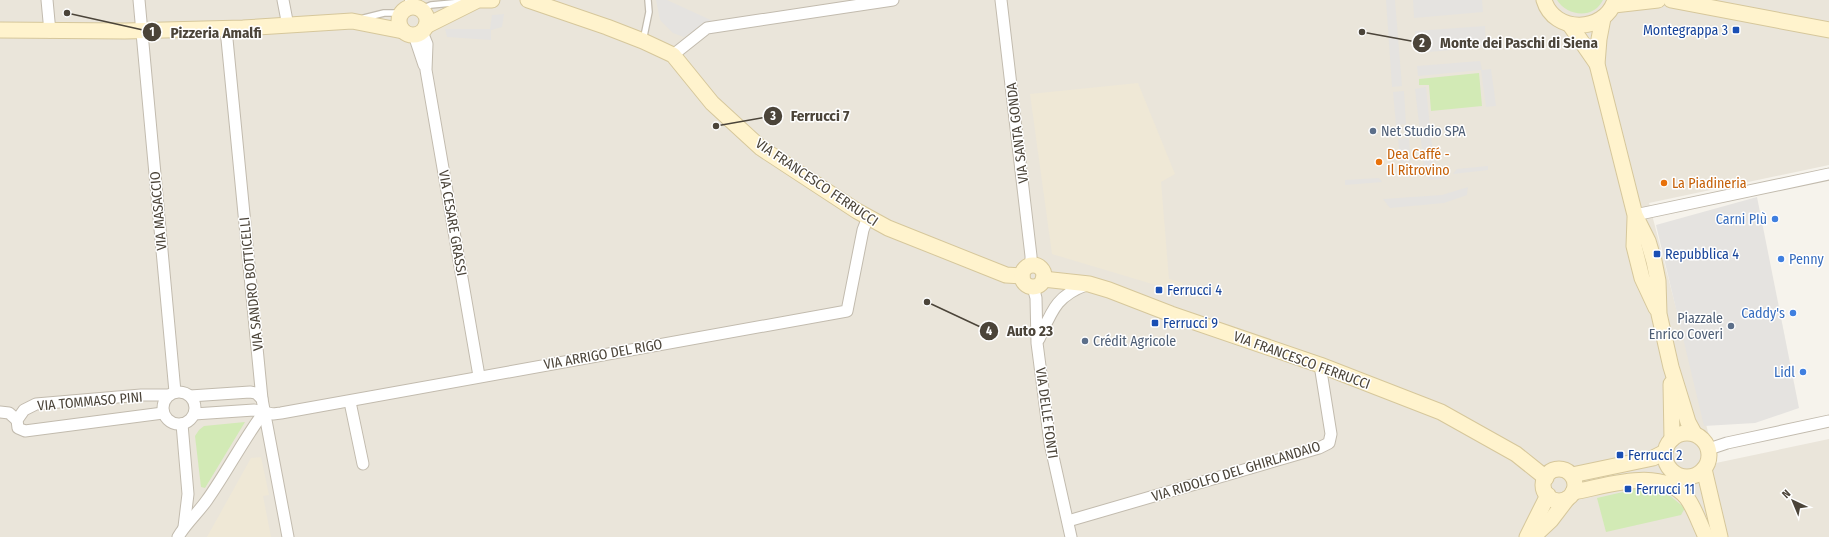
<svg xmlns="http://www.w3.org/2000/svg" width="1829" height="537" viewBox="0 0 1829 537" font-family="'Fira Sans Condensed',sans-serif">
	<rect width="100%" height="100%" fill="#f6f3ec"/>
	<path fill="#eae5da" d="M0,0H1829V165L1649,203L1716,463L1829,439V537H0Z"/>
	<g fill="#efe8d6">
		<path d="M1138,83L1175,174L1161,182L1169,279L1183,283L1179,292L1052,254L1030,94Z"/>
		<path d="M261,457L269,495L263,496L271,537H207L251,458Z"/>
	</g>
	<g fill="#d2eab5">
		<path d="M1557,0H1603C1593,20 1567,16 1557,0Z"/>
		<path d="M1479,73L1482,106L1431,111L1429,85H1419V79Z"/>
		<path d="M245,422L205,488L201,487L195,436L199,430L204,426Z"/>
		<path d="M1636,489L1664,491L1685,508L1681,515L1606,532L1597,498Z"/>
	</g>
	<g fill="#e5e3e0">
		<path d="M656,0H667L715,22L702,25L684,37L673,33L660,20Z"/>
		<path d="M1386,0H1395L1402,86L1392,87Z"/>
		<path d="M1413,0H1482L1483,12L1414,18Z"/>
		<path d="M504,14L502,27L491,30V40L447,37L445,29H490L492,15Z"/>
		<path d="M1485,26L1486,47L1417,53L1415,31Z"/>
		<path d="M1480,61L1482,70L1491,69L1496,106L1486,107L1481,70L1418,76L1417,66Z"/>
		<path d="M1426,87L1434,166L1424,167L1415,89Z"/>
		<path d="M1404,91L1406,124L1396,125L1393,92Z"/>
		<path d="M1409,138L1411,169H1401L1398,139Z"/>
		<path d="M1488,166V170L1453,174L1457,169Z"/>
		<path d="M1447,171V179L1428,180L1427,172Z"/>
		<path d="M1379,178L1382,182L1345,185V180Z"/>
		<path d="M1468,187L1467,195L1444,203L1390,208L1383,199L1442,195Z"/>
		<path d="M1757,197L1799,408L1755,423L1704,426L1656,225Z"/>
	</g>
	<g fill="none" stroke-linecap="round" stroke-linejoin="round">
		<g stroke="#c2bbae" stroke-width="8">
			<g id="lane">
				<path d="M421,9L431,5L463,2"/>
				<path d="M364,18L384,13H401"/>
				<path d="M643,41L649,12L648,0"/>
			</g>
		</g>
		<g stroke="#c2bbae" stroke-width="13">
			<g id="street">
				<path d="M47,0L50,32"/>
				<path d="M139,0L175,392"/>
				<path d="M283,0L288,26"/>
				<path d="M1001,0L1031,256V266"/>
				<path d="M409,7L411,0"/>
				<path d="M226,29L262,399L288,537"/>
				<path d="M422,32L427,44L426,70L479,376"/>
				<path d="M414,35L424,65"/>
				<path d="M673,55L707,28L893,0"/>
				<path d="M1635,215L1829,174"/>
				<path d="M1033,287L1036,298L1037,343L1050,443L1071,537"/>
				<path d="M1039,339C1052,311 1056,296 1086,285"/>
				<circle cx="179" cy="408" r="16"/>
				<path d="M190,396L250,392L256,393L262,399"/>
				<path d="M350,402L363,464"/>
				<path d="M0,412L9,413L17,420"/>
				<path d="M163,413L25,431L18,428L17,420L24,410L36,404L141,395H169"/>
				<path d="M194,414L254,410L273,414L281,413L847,311L863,230L868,217"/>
				<path d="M182,424L188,494L184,527"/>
				<path d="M1709,449L1727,443L1829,421"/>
				<path d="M1068,521L1319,448L1329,443L1331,434L1320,365"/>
				<path d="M178,537C186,523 198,513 207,500C227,472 243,440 264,412"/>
			</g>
		</g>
		<g stroke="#d6c79b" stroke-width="17">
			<g id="secondary">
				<path d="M528,0L607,27L643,41L673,55L712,103L761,148L857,211L888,228L1006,275L1022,276"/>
				<path d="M1544,0C1554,34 1605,33 1615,0"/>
				<path d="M1671,0L1829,30"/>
				<path d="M1614,5L1658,0"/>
				<circle cx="413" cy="21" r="14"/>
				<path d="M1603,18L1599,39L1597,64L1635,215L1648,241L1654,261L1658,281L1659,314L1671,367L1688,422L1694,433"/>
				<path d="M1570,25L1597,64"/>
				<path d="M426,26L478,0H492"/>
				<path d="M0,30L125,31L243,28L352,21L403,31"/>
				<path d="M1635,218L1634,246L1642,278L1656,308"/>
				<circle cx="1033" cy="276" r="11"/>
				<path d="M1043,279L1089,284L1109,290L1171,314L1320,365L1441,412L1516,454L1546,478"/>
				<path d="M1671,384L1672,439"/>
				<circle cx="1687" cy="455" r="22"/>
				<path d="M1704,469L1720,537"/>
				<circle cx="1559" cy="485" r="16"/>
				<path d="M1572,475L1653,458L1665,452"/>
				<path d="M1573,492C1608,486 1661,466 1687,498C1695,509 1700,525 1706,537"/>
				<path d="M1527,537L1548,495"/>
				<path d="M1533,537L1551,520L1567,499"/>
			</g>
		</g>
		<use href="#lane" stroke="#fff" stroke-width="5.5"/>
		<use href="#street" stroke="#fff" stroke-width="11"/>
		<use href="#secondary" stroke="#fff3cd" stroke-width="15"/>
	</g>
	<g fill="#1a4fb4" stroke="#fff" stroke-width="1.5">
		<rect x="1732" y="26" width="8" height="8" rx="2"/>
		<rect x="1653" y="250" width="8" height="8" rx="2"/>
		<rect x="1155" y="286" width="8" height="8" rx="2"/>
		<rect x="1151" y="319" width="8" height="8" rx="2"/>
		<rect x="1616" y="451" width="8" height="8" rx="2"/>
		<rect x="1624" y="485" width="8" height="8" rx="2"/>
	</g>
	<g fill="#5c6f8a" stroke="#fff" stroke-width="1.5">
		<circle cx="1373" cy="131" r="4"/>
		<circle cx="1731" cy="326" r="4"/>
		<circle cx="1085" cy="341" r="4"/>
	</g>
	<g fill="#e8710a" stroke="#fff" stroke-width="1.5">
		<circle cx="1379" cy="162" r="4"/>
		<circle cx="1664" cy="183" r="4"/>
	</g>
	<g fill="#3f7fe0" stroke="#fff" stroke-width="1.5">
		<circle cx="1775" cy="219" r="4"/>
		<circle cx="1781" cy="259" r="4"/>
		<circle cx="1793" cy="313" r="4"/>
		<circle cx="1803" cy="372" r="4"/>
	</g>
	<g text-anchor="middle" stroke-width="3" stroke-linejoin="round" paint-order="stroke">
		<g font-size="14" fill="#164399" stroke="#fff" text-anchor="start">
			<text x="1728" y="35" text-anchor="end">Montegrappa 3</text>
			<text x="1665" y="259">Repubblica 4</text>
			<text x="1167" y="295">Ferrucci 4</text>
			<text x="1163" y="328">Ferrucci 9</text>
			<text x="1628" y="460">Ferrucci 2</text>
			<text x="1636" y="494">Ferrucci 11</text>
		</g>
		<g font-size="14" fill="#4e5e75" stroke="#fff" text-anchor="start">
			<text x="1381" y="136">Net Studio SPA</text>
			<text x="1723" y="323" text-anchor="end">Piazzale<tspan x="1723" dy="16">Enrico Coveri</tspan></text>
			<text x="1093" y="346">Crédit Agricole</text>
		</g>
		<g font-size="14" fill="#4b4439" stroke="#fff">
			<text transform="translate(1017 133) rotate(-97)" y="5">VIA SANTA GONDA</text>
			<text transform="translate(817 182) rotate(34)" y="5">VIA FRANCESCO FERRUCCI</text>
			<text transform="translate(158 211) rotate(-95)" y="5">VIA MASACCIO</text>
			<text transform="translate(453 223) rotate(80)" y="5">VIA CESARE GRASSI</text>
			<text transform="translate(251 284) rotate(-96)" y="5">VIA SANDRO BOTTICELLI</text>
			<text transform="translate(603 354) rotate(-10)" y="5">VIA ARRIGO DEL RIGO</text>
			<text transform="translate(1302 360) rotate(20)" y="5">VIA FRANCESCO FERRUCCI</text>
			<text transform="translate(90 401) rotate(-5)" y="5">VIA TOMMASO PINI</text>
			<text transform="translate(1047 413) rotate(82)" y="5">VIA DELLE FONTI</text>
			<text transform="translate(1236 471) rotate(-17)" y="5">VIA RIDOLFO DEL GHIRLANDAIO</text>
		</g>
		<g font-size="14" fill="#c56008" stroke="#fff" text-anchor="start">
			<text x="1387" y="159">Dea Caffé -<tspan x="1387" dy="16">Il Ritrovino</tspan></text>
			<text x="1672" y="188">La Piadineria</text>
		</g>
		<g font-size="14" fill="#366cbe" stroke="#fff" text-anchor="end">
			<text x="1767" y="224">Carni PIù</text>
			<text x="1789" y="264" text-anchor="start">Penny</text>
			<text x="1785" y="318">Caddy's</text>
			<text x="1795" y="377">Lidl</text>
		</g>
	</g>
	<path fill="none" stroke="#4b4439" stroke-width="1.5" d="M67 13L152 32M1362 32L1422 43M716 126L773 116M927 302L989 331"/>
	<g fill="#4b4439" stroke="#fff" stroke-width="1.5">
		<circle cx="67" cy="13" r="4"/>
		<circle cx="1362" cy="32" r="4"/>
		<circle cx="716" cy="126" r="4"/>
		<circle cx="927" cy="302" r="4"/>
		<circle cx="152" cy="32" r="10"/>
		<circle cx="1422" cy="43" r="10"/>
		<circle cx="773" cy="116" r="10"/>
		<circle cx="989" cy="331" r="10"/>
	</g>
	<g font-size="12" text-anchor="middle" font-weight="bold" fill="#fff">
		<text x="152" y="36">1</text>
		<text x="1422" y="47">2</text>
		<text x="773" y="120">3</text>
		<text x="989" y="335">4</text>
	</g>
	<g font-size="15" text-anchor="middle" font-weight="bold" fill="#4b4439" stroke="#fff" stroke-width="3" stroke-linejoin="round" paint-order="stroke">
		<text x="216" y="38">Pizzeria Amalfi</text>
		<text x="1519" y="48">Monte dei Paschi di Siena</text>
		<text x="820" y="121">Ferrucci 7</text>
		<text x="1030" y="336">Auto 23</text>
	</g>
	<g transform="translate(1793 501) rotate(316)" stroke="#ffffff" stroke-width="3" paint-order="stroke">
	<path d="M0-3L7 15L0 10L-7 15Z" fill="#4b4439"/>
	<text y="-6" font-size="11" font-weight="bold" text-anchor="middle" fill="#4b4439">N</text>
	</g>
</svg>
